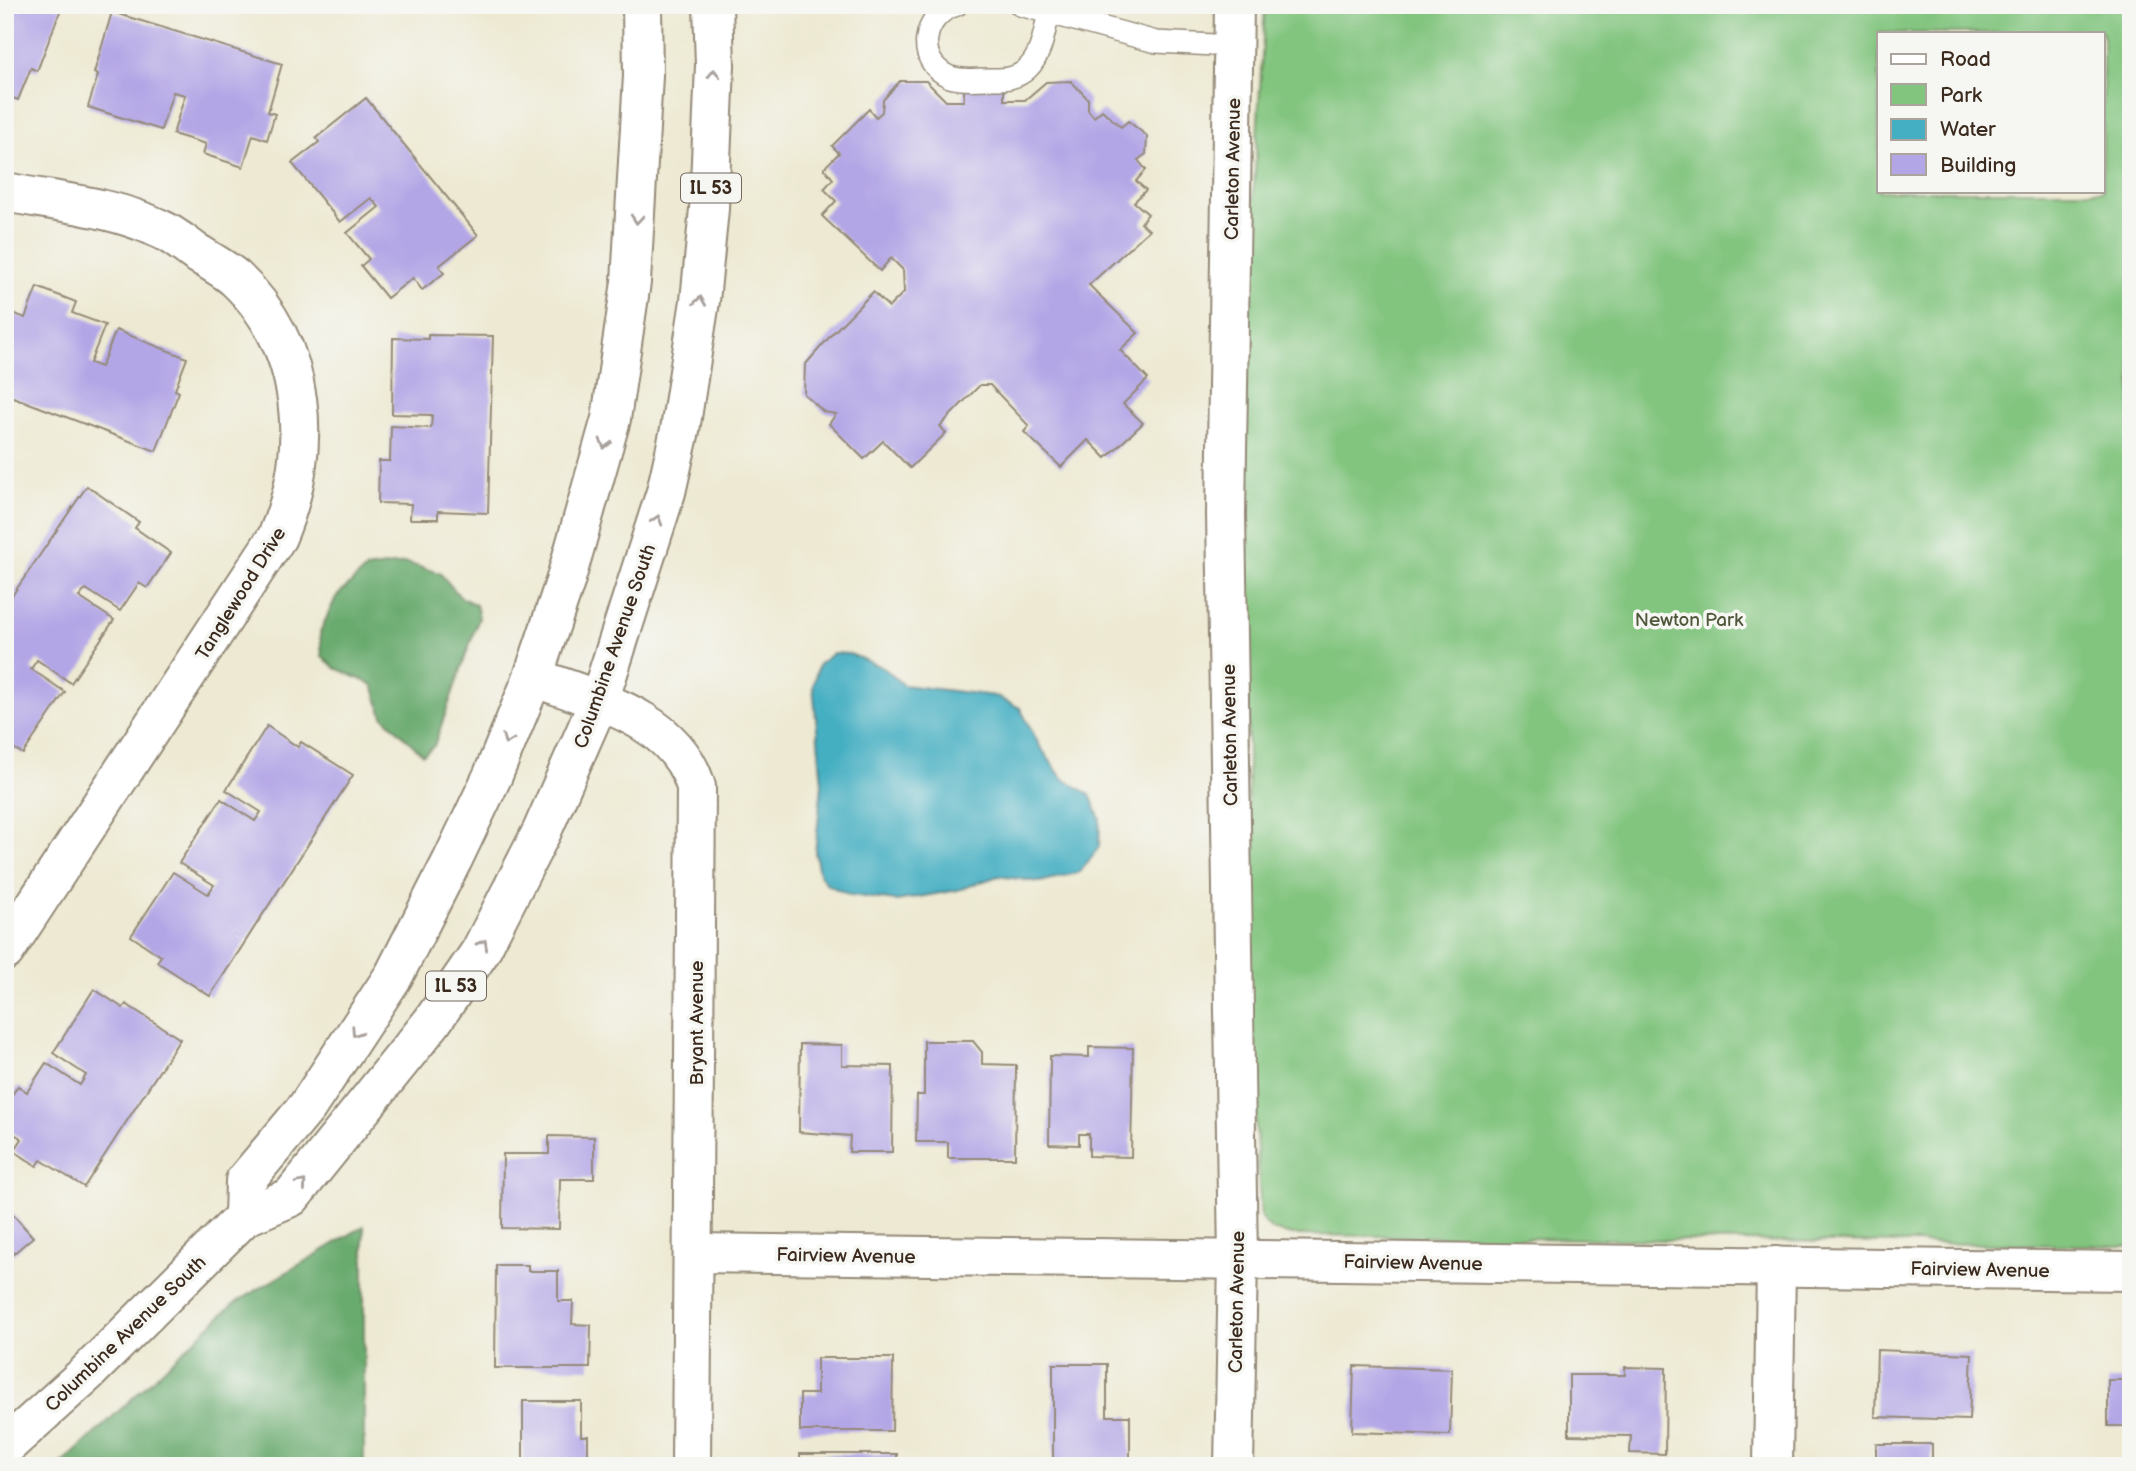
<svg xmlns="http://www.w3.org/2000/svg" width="2136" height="1471" viewBox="0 0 2136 1471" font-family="'Balsamiq Sans',sans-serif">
	<rect width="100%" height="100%" fill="#f6f6f2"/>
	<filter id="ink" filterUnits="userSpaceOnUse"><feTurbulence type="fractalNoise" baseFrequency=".0143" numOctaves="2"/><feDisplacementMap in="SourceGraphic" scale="14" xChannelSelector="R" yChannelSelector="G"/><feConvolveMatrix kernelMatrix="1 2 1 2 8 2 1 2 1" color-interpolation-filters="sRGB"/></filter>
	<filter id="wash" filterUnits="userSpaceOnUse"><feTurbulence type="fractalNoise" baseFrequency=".00686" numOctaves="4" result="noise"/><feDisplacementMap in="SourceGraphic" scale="28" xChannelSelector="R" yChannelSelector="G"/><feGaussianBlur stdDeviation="1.57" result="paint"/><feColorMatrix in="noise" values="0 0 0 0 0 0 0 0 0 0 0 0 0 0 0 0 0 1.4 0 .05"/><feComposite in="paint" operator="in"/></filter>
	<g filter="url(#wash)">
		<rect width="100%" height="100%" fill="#ede9d2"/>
		<path fill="#82c57f" stroke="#5e784e" stroke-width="2" fill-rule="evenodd" d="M1265,5H2131V1246L1292,1235L1272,1230L1261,1219L1249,1008L1246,320ZM1879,33H2103V191H1879Z"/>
		<g fill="#69aa6e" stroke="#526a46" stroke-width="2">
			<path d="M406,563L440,573L460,597L476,605L479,618L434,746L423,755L383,716L373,685L335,668L322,656L320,632L336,597L366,569Z"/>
			<path d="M364,1226V1466H60L232,1305Z"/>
		</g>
		<path fill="#44afc2" stroke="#406c70" stroke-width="2" d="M833,653L850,654L884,668L903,685L995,696L1020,708L1039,745L1062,778L1090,795L1100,819L1099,847L1080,872L1040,882L998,876L958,890L896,901L850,895L826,884L819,873L815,853L822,784L813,685L819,664Z"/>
		<g id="blocks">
			<g fill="#b3a6e6">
				<path d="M5,5H51L61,9L37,71L31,68L18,100L5,95Z"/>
				<path d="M112,12L282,64L268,112L275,114L267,140L253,135L243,167L203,154L206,144L173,134L185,95L173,92L161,130L88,107L98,75L94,73Z"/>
				<path d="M900,81H926L946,101H964V81H1004V100H1025L1046,82L1071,81L1088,99V110L1094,117L1102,110L1121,127L1128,121L1147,136L1146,154L1138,160L1146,170L1136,181L1146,190L1134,202L1148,214L1141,223L1149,230L1089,285L1138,333L1120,350L1148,379L1123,404L1143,423L1106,458L1088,440L1061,467L1024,432L1029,426L990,385H980L940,426L946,433L910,468L883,441L864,459L829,424L836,414L824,412L804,394L805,365L832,334L873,292L889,307L904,292L903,270L891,258L880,271L822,216L836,201L824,189L833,179L824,168L839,153L832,146L869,109L876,117L882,112L883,100Z"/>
				<path d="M366,98L478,235L439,266L444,273L422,290L413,278L387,298L361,266L369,259L347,233L379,207L371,198L340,222L292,163L319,142L316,138Z"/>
				<path d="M37,287L76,302L72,313L105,325L90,363L101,367L116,330L187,358L175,390L179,392L156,451L5,394V349L8,341L5,340V327L11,312L25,318Z"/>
				<path d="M428,335L493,336L488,513L438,511V519H410L411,504L378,503L379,461H390L391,426L431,428L432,415L392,414L393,338L428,339Z"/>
				<path d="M87,486L139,522L135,528L171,553L147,588L139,583L120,611L86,589L79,597L114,620L71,683L37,660L31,669L65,692L23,754L5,743V606Z"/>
				<path d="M267,726L298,747L301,742L353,775L210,996L157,962L161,956L131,936L173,872L208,894L214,885L179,863L221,799L255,821L261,812L226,790Z"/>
				<path d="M94,989L123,1008L126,1004L180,1039L84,1187L41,1160L37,1166L14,1151L22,1139L5,1128V1105L18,1086L27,1092L46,1063L80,1085L86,1075L53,1053Z"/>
				<path d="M924,1041H973L982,1052V1064L1016,1065L1015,1158H948V1142H916L917,1095H924Z"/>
				<path d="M800,1044L842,1045V1065L893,1066L892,1152H849L850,1136L799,1132Z"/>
				<path d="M1089,1047L1133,1048L1131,1157L1089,1156V1134H1079V1145L1049,1144L1050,1056L1089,1057Z"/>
				<path d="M549,1136L594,1137V1179H560L559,1229L502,1228L503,1154H549Z"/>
				<path d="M5,1205L33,1237L5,1261Z"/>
				<path d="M496,1265H528V1271H558V1301H573L572,1324L591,1325L590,1368H495Z"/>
				<path d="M1877,1350L1972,1354L1969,1420L1875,1417Z"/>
				<path d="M817,1358H893L892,1431H800V1394H817Z"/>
				<path d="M1053,1364H1107V1416H1130V1461L1053,1462Z"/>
				<path d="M1354,1366L1452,1369L1450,1435L1352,1432Z"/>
				<path d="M1625,1367L1666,1368L1665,1454L1630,1453L1631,1436L1569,1435V1375H1625Z"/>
				<rect x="2108" y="1380" width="23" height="46"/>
				<path d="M523,1401H581V1436H588V1466H523Z"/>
				<rect x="1876" y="1444" width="56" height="22"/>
				<rect x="800" y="1454" width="97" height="12"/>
			</g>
		</g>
	</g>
	<g filter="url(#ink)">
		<use href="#blocks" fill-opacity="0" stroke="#948a78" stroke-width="2"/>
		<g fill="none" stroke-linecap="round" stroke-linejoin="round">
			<g stroke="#948a78" stroke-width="24">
				<g id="lane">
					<path d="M957,5C922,14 914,62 950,77C962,81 975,79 988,79C1003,79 1016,80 1028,68C1042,54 1044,32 1049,13"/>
					<path d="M1020,5L1156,42L1234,46"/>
				</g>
			</g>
			<g stroke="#948a78" stroke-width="42">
				<g id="street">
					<path d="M5,192C56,202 112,206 160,229C172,234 184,244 195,252C208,260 223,268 235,278C308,346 314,451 277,537L5,951"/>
					<path d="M533,677C594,700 676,717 696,787L691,1466"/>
					<path d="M695,1253L2131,1271"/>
					<path d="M1234,1466L1238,1259L1226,514L1234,5"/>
					<path d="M1773,1466L1776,1266"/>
				</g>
			</g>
			<g stroke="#948a78" stroke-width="42">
				<g id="primary">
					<path d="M244,1217L245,1181L307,1107L394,975L453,859L493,775L533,677L565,582L611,419L631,282L643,76L642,5"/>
					<path d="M5,1447L86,1374L244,1217L291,1197L432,1022L480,952L542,831L599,701L666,492L680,430L700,301L709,209L715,65L713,5"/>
				</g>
			</g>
			<use href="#lane" stroke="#fff" stroke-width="21"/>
			<use href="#street" stroke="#fff" stroke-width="38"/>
			<use href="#primary" stroke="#fff" stroke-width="38"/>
		</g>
		<defs><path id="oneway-chevron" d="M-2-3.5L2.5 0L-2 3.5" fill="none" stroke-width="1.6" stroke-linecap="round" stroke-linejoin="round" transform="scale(1.75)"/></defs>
		<g stroke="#a79f9a">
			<use href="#oneway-chevron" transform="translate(714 74) rotate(-89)"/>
			<use href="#oneway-chevron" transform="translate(637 219) rotate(95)"/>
			<use href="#oneway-chevron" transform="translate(700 301) rotate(-83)"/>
			<use href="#oneway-chevron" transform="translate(605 444) rotate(105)"/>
			<use href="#oneway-chevron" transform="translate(657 520) rotate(-73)"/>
			<use href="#oneway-chevron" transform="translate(507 740) rotate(112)"/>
			<use href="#oneway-chevron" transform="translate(483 944) rotate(-61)"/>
			<use href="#oneway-chevron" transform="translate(356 1032) rotate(123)"/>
			<use href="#oneway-chevron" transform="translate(302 1184) rotate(-50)"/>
		</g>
	</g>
	<g text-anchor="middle" stroke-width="7" stroke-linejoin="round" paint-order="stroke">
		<g fill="#f6f6f2" stroke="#73675e" stroke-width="2">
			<rect x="681" y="173.5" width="60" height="29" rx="5"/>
			<rect x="426" y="971.5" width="60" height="29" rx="5"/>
		</g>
		<g font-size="18" font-weight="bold" fill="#3b2a1e">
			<text x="711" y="194">IL 53</text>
			<text x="456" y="992">IL 53</text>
		</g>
		<g font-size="19" fill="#3b2a1e" stroke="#f6f6f2">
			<text transform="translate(1232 169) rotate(-89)" y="7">Carleton Avenue</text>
			<text transform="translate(240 593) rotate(-58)" y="7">Tanglewood Drive</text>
			<text transform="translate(614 646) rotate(-71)" y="7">Columbine Avenue South</text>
			<text transform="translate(1229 735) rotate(-91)" y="7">Carleton Avenue</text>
			<text transform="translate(696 1023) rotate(-90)" y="7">Bryant Avenue</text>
			<text transform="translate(846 1255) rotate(1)" y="7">Fairview Avenue</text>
			<text transform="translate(1413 1262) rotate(1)" y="7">Fairview Avenue</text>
			<text transform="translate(1980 1269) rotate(1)" y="7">Fairview Avenue</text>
			<text transform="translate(1236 1302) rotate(-89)" y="7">Carleton Avenue</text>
			<text transform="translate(125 1333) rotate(-44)" y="7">Columbine Avenue South</text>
		</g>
		<g font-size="19" fill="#50583b" stroke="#f6f6f2">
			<text x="1689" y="626">Newton Park</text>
		</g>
	</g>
	<rect width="2136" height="1471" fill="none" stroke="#f6f6f2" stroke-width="28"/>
	<rect x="1877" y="32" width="228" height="161" fill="#f6f6f2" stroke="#aba49d" stroke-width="2"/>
	<rect x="1891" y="54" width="35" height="10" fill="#ffffff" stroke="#aba49d" stroke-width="2"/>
	<text x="1940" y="66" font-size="21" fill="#3b2a1e">Road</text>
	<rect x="1891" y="84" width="35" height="21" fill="#82c57f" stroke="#aba49d" stroke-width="2"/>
	<text x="1940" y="102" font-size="21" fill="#3b2a1e">Park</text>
	<rect x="1891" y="119" width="35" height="21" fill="#44afc2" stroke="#aba49d" stroke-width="2"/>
	<text x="1940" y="136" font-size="21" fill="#3b2a1e">Water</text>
	<rect x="1891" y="154" width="35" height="21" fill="#b3a6e6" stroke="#aba49d" stroke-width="2"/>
	<text x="1940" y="172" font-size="21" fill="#3b2a1e">Building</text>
</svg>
